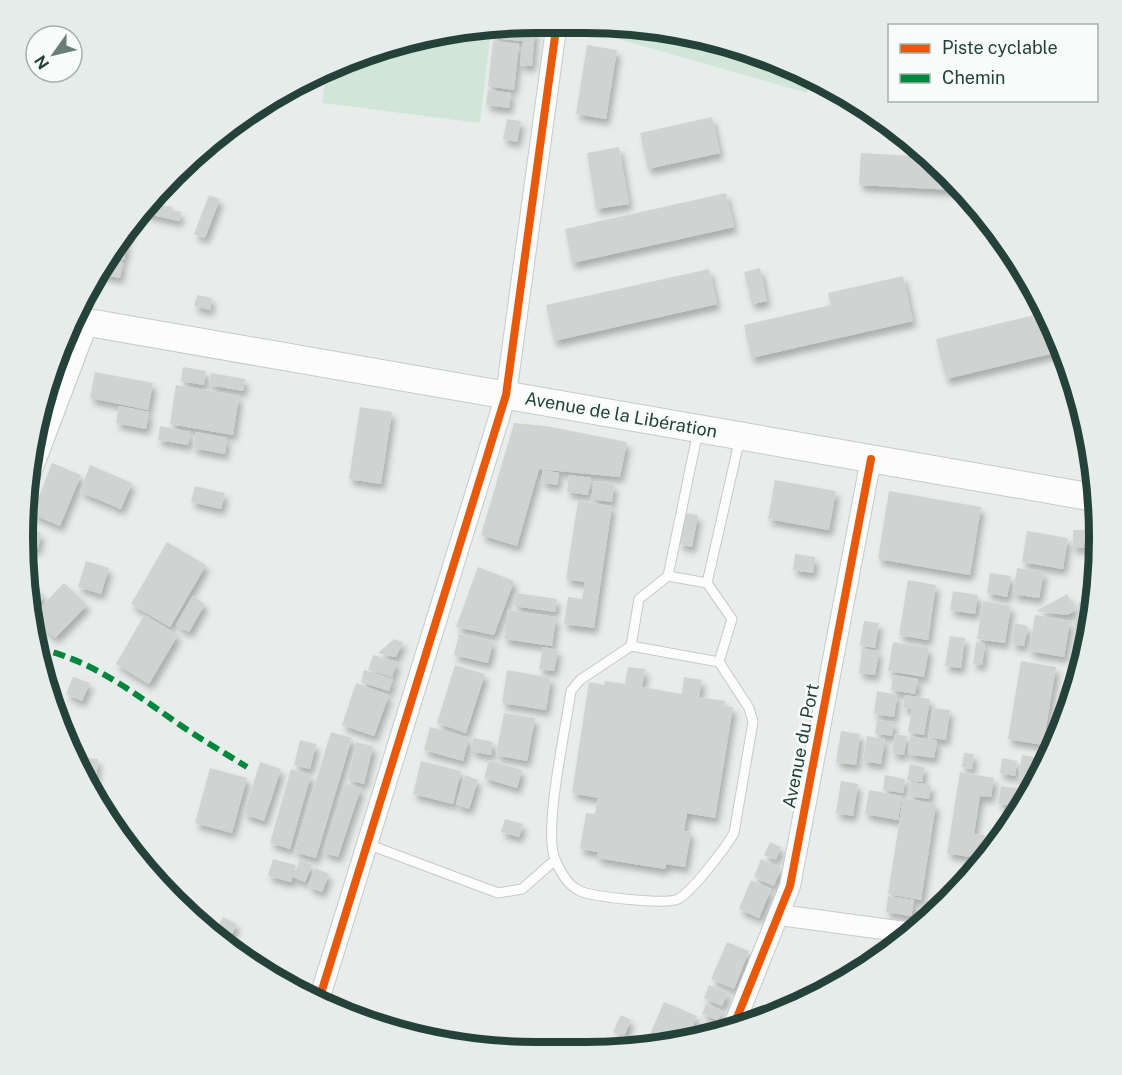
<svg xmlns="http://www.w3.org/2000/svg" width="1122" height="1075" viewBox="0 0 1122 1075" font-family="'Public Sans',sans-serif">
	<defs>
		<filter id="shadow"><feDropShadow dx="3.5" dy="6" stdDeviation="3" flood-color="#0004"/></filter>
	</defs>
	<rect width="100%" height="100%" fill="#e8edeb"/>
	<g fill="#d1e6d8">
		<path d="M651,27L750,50L812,78L807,93L583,29Z"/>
		<path d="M491,31L480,123L322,103L326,70L340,62L437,32Z"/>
		<path d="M235,122L203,161L160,189L224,129Z"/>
	</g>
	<g fill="#cfd4d2" filter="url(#shadow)">
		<path d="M535,30L532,66L520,65L523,41L493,38V31Z"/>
		<path d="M493,41L519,44L514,90L488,86Z"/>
		<path d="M587,45L617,50L606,119L576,114Z"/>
		<path d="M488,90L511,93L509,108L486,105Z"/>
		<path d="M712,117L720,153L648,169L640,133Z"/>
		<path d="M507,119L521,121L517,142L503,139Z"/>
		<path d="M619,147L629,204L596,209L587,153Z"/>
		<path d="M861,153L930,157L955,183L954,190L859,185Z"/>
		<path d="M726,193L734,227L572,263L565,229Z"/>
		<path d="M209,195L220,199L205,238L194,234Z"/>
		<path d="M148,202L172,207V210L181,212L179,221L143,213Z"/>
		<path d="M131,225L128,239L122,238Z"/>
		<path d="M120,241L127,242L124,260L108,257Z"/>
		<path d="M107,259L123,262L120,278L96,273Z"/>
		<path d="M760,268L767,301L752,304L744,272Z"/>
		<path d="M709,269L717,304L554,341L546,305Z"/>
		<path d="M903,276L913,321L751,358L744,325L831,305L828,293Z"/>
		<path d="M197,295L212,298L210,310L194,306Z"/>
		<path d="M1047,312L1062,351L946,379L936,339Z"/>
		<path d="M59,351L64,353L57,380L48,378Z"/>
		<path d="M183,367L206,371L204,385L181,381Z"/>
		<path d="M95,372L153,383L148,410L90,398Z"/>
		<path d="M211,373L245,379L243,391L209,385Z"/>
		<path d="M48,382L54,384L48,402L43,401Z"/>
		<path d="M176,385L239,396L233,435L170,424Z"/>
		<path d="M42,404L47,405L39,424L38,423Z"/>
		<path d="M119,406L149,412L146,429L116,423Z"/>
		<path d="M360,407L392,412L381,484L349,479Z"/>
		<path d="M514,423L546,426L627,442L620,477L539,469L517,546L481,535Z"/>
		<path d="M160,426L190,432L188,445L158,440Z"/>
		<path d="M196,432L227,438L225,454L193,448Z"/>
		<path d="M52,463L81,475L60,526L32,514Z"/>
		<path d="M90,465L132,483L121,509L80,492Z"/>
		<path d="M543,470L559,473L557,485L541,482Z"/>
		<path d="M569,475L591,478L588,495L567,492Z"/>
		<path d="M775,480L836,491L829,530L768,519Z"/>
		<path d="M594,481L614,484L612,502L591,499Z"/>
		<path d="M195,486L225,493L221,509L191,502Z"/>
		<path d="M889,491L981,507L970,575L878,559Z"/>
		<path d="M578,501L612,506L594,628L564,624L568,597L582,599L585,582L566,579Z"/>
		<path d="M685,513L698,515L692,547L679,544Z"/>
		<path d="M25,529L41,533L38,549L24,546Z"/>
		<path d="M1073,530H1085L1084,548H1073Z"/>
		<path d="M1027,531L1068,538L1063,569L1022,562Z"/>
		<path d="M167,542L206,565L170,627L131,604Z"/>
		<path d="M795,554L815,557L813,573L793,570Z"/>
		<path d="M86,561L109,568L101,594L78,587Z"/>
		<path d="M478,567L514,581L494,635L456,627Z"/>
		<path d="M1017,568L1044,572L1039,598L1013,594Z"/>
		<path d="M990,573L1011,576L1007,597L987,593Z"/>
		<path d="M908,580L936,585L928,640L899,635Z"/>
		<path d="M64,583L87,605L55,638L32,616Z"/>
		<path d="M32,585L45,597L30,612L27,591Z"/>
		<path d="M953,591L978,595L975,614L950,610Z"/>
		<path d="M516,593L557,599L555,612L514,606Z"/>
		<path d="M1067,594L1076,610L1067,615L1036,611Z"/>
		<path d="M193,596L205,604L189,632L176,625Z"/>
		<path d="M983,601L1011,606L1005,643L977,639Z"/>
		<path d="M1079,602L1092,604L1087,633L1074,631Z"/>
		<path d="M508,610L556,617L552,646L504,639Z"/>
		<path d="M144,615L178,635L149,684L116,664Z"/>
		<path d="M1035,615L1070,621L1064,657L1029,651Z"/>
		<path d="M864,621L879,623L875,648L860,645Z"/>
		<path d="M1015,623L1028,626L1024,646L1012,644Z"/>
		<path d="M459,634L493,641L488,663L454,655Z"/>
		<path d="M950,636L965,638L961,668L945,666Z"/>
		<path d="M394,639L403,642L396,657L378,653Z"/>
		<path d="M893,642L929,648L924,677L888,671Z"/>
		<path d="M976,642L985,644L982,665L973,664Z"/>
		<path d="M543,647L558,650L554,671L539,669Z"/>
		<path d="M862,649L879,651L875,675L859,673Z"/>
		<path d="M373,655L397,662L392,677L368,670Z"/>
		<path d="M1021,661L1056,667L1043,745L1008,739Z"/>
		<path d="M455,665L485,674L466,733L437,723Z"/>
		<path d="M628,667L645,669L642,687L682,694L684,677L702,680L699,697L725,701L724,706L733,707L715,818L687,813L684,831L691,832L685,867L666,864L665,869L597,858L598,852L580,849L586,813L595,814L598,798L572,793L589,682L604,685L605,681L625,684Z"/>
		<path d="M364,670L393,679L389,691L361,682Z"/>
		<path d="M507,670L551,678L546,710L502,703Z"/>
		<path d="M893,675L918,679L915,694L891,690Z"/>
		<path d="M73,677L90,683L82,701L66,694Z"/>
		<path d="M356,683L389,695L374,736L342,725Z"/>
		<path d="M877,691L897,695L894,717L874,714Z"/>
		<path d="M905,695L930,699L924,735L908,732L912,709L903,708Z"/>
		<path d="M933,708L950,710L946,740L928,737Z"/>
		<path d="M504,713L535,718L527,761L496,755Z"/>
		<path d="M877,720L894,722L892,736L875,733Z"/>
		<path d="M430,727L469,738L463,761L424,750Z"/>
		<path d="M841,731L860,734L856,765L836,762Z"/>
		<path d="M331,732L352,738L316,858L294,852Z"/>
		<path d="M895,734L907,736L904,755L892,753Z"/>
		<path d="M867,736L885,739L881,764L863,761Z"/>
		<path d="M910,736L937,741L934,758L908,754Z"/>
		<path d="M473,738L493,742L491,755L471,751Z"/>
		<path d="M300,740L316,744L310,769L294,765Z"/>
		<path d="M356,742L373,746L364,784L348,780Z"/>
		<path d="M964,753L974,754L972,769L962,767Z"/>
		<path d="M1022,755L1041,758L1035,784L1018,781Z"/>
		<path d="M75,756L82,757L81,771Z"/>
		<path d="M85,758L98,759L96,780L85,779Z"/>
		<path d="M1002,758L1017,761L1015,776L1000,773Z"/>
		<path d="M489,760L522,770L517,788L484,778Z"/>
		<path d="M421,761L461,771L453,804L413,794Z"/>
		<path d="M260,762L281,769L264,821L244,814Z"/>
		<path d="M910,764L924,767L922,782L907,780Z"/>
		<path d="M210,768L247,778L232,833L195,823Z"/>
		<path d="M291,769L311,775L290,849L270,843Z"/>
		<path d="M960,772L994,778L991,797L980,796L974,834L985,835L981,859L947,853Z"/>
		<path d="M465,775L478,780L469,809L456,804Z"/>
		<path d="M885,775L905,779L903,793L883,790Z"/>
		<path d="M841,781L858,784L853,816L836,813Z"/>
		<path d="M911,782L931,785L929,799L909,796Z"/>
		<path d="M345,783L361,788L338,857L323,852Z"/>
		<path d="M1001,786L1018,788L1015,806L998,804Z"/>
		<path d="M1024,787L1034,788L1025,803L1022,802Z"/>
		<path d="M869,790L902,796L898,820L865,814Z"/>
		<path d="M903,798L936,804L921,900L888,894Z"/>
		<path d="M505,819L523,824L519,837L501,832Z"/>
		<path d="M770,842L781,847L776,860L764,855Z"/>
		<path d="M273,859L296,865L291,882L268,876Z"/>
		<path d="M761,859L781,868L774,886L754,877Z"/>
		<path d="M300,860L312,865L305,882L293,877Z"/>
		<path d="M315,868L329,874L322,892L308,886Z"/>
		<path d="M751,880L771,889L759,918L739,909Z"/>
		<path d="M888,896L914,900L911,916L886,912Z"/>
		<path d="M223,917L237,924L226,945L213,936Z"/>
		<path d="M727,942L749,951L734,989L711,979Z"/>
		<path d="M709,985L728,993L722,1006L704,998Z"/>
		<path d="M664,1002L697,1016L687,1040L651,1046L653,1042L648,1039Z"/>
		<path d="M706,1004L722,1011L718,1020L702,1014Z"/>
		<path d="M621,1015L631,1020L624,1036L613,1032Z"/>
	</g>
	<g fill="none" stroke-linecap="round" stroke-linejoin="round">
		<g stroke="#c5cac8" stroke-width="11">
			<g id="lane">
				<path d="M698,431L668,576L639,599L631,646L580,680L571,691C566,727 543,830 555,859C559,870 568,886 580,891C594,897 666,905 678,899C692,892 726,847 734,833L753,722L749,708L719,662L732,619L707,583L740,438"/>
				<path d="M668,576L707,583"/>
				<path d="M631,646L719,662"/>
				<path d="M367,844L498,893L522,889L555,860"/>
			</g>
		</g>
		<g stroke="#c5cac8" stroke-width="22">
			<g id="street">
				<path d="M26,486L88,322"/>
				<path d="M780,915L912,933"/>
				<path d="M318,1003L506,395L556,29"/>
				<path d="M732,1030L790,886L871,459"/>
			</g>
		</g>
		<g stroke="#c3cbc8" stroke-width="29">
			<path id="secondary" d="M74,320L1097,498"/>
		</g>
		<use href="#lane" stroke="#fcfcfc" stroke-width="9"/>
		<use href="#street" stroke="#fcfcfc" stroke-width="20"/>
		<use href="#secondary" stroke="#fcfcfc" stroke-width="27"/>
		<path stroke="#00873e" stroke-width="6" stroke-dasharray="12 6" stroke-linecap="butt" d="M36,648C89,659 130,690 173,720C197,737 223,752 247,767"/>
		<g stroke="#f7fbf9" stroke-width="11">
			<g id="cycleway">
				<path d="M318,1003L506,395L556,29"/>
				<path d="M732,1030L790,886L871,459"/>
			</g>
		</g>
		<use href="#cycleway" stroke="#e8590c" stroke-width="8"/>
	</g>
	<g text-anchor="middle" stroke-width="5" stroke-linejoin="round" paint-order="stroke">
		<g font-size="18" fill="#24423a" stroke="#f7fbf9">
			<text transform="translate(621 415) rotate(10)" y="6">Avenue de la Libération</text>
			<text transform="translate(801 746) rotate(-79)" y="6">Avenue du Port</text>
		</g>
	</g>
	<path d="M0 0H1122V1075H0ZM537 33H585A504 504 0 0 1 1089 537V538A504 504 0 0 1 585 1042H537A504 504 0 0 1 33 538V537A504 504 0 0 1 537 33Z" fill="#e6ecea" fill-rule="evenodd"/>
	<path fill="none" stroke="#24423a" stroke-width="8" d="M537 33H585A504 504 0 0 1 1089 537V538A504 504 0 0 1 585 1042H537A504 504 0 0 1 33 538V537A504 504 0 0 1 537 33Z"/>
	<rect x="888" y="24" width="210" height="78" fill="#f7fbf9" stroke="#a3b1ad" stroke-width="1.5"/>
	<rect x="900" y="44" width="30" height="9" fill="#e8590c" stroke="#a3b1ad" stroke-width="1.5"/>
	<text x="942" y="54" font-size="18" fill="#24423a">Piste cyclable</text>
	<rect x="900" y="74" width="30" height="9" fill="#00873e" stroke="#a3b1ad" stroke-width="1.5"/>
	<text x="942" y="84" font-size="18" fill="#24423a">Chemin</text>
	<g transform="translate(54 54) rotate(236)"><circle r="28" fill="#f7fbf9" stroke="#a3b1ad" stroke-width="1.5"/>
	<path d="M0-4.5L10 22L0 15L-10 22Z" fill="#697e78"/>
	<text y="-9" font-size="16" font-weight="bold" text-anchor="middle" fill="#24423a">N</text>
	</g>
</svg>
